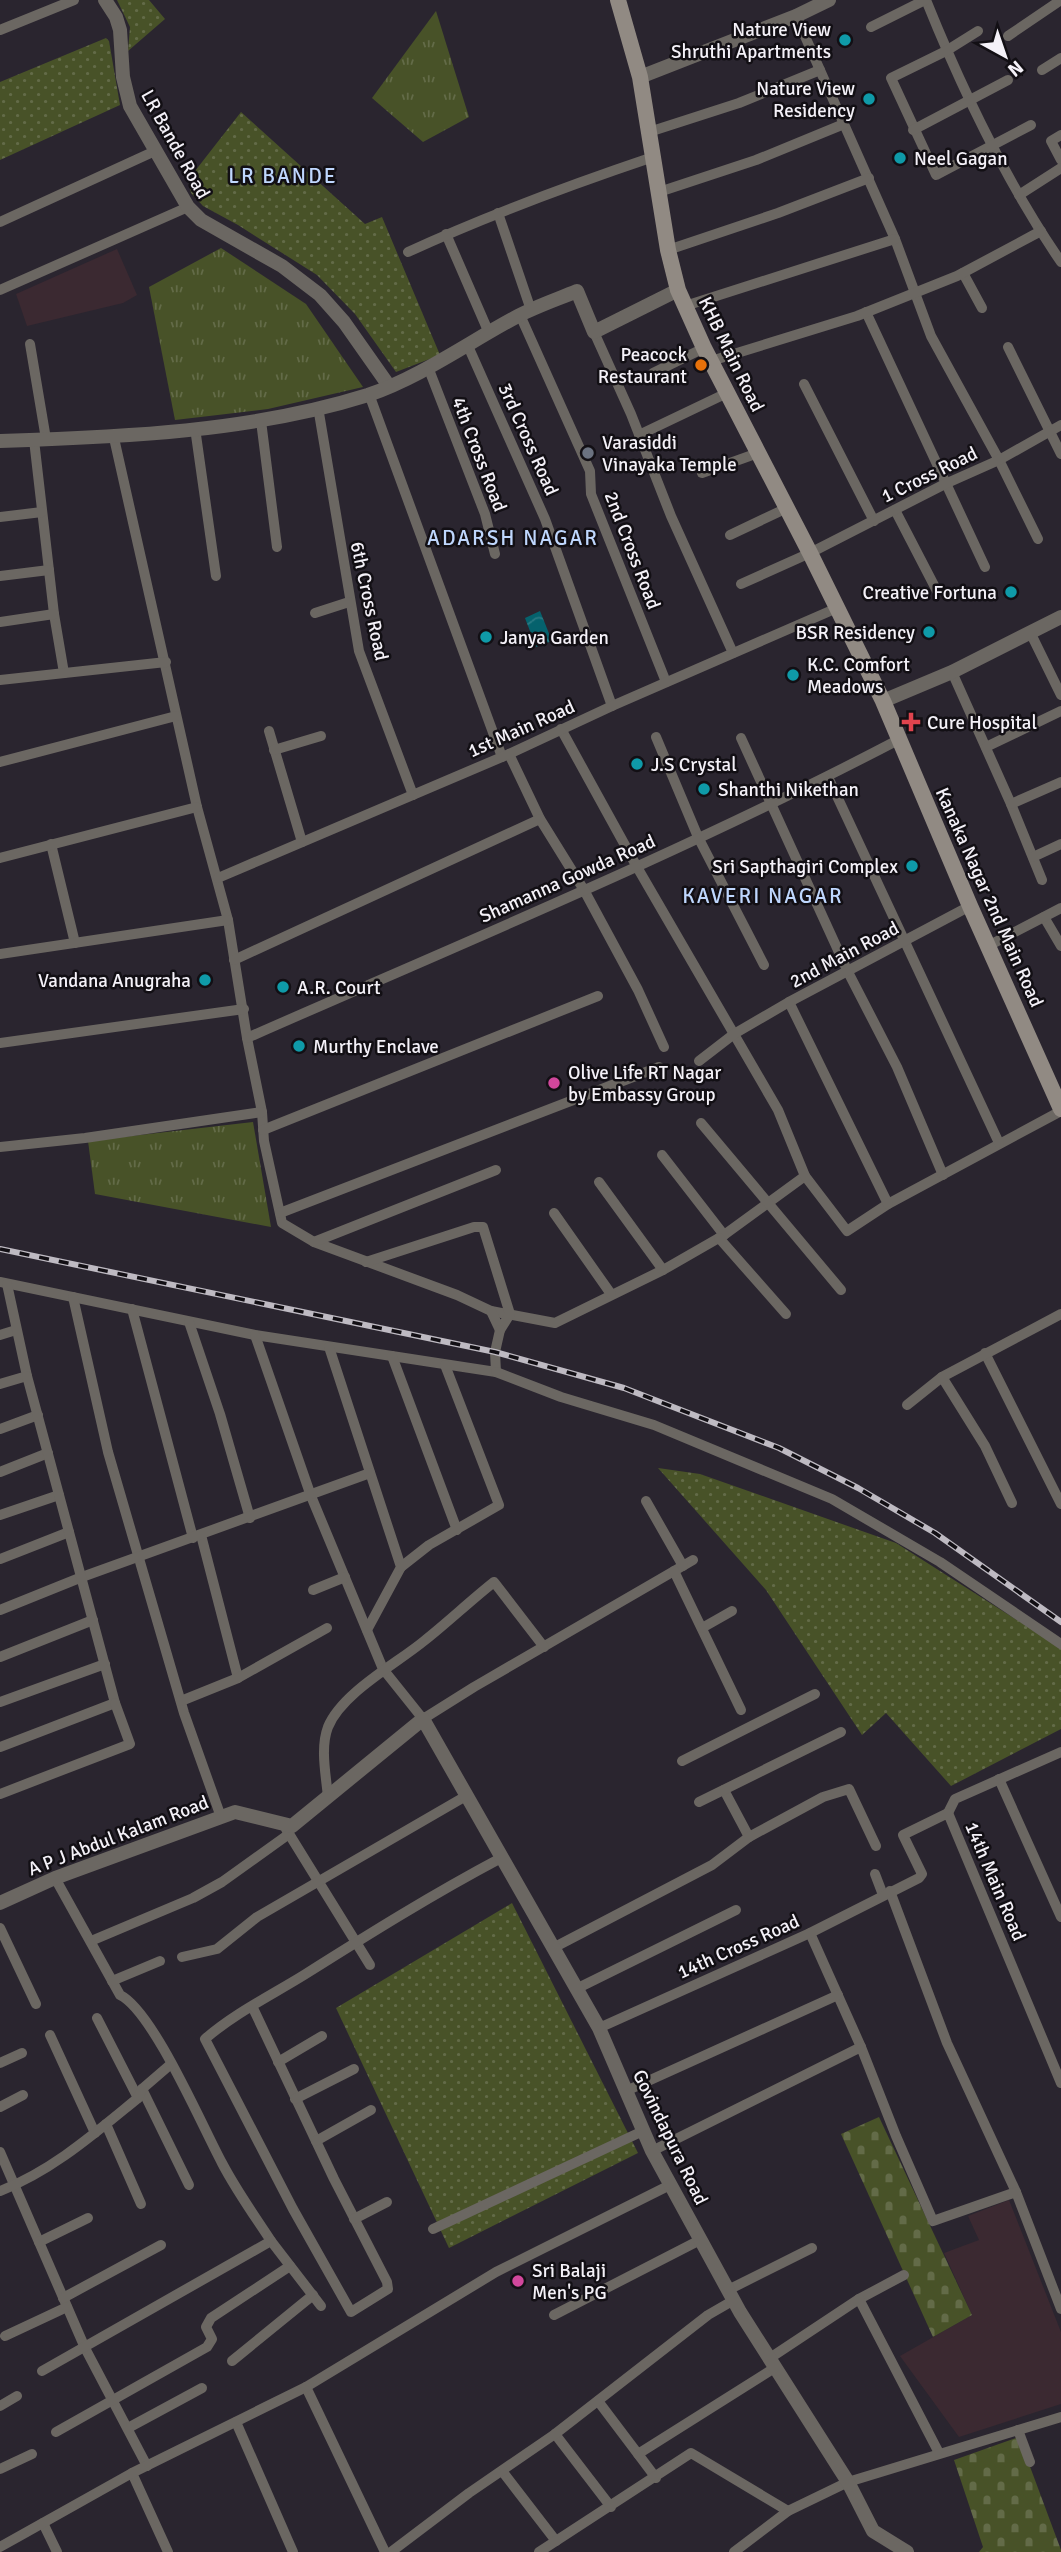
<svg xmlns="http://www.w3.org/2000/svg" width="1061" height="2552" viewBox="0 0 1061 2552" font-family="Signika,sans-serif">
	<defs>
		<pattern id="grass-dots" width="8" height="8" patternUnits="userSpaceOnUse" patternTransform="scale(1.75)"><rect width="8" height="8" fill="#485228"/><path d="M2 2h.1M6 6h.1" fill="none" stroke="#636b48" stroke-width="1.8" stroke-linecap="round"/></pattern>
		<pattern id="cemetery-stones" width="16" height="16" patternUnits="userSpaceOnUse" patternTransform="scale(1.75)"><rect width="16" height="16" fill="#485228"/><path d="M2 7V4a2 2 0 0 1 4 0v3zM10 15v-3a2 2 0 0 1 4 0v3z" fill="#636b48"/></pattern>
		<pattern id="park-tufts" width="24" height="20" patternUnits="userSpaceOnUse" patternTransform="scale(1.75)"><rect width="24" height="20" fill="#485228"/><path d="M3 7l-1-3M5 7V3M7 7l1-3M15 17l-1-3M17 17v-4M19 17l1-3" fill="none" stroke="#636b48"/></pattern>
		<pattern id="water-waves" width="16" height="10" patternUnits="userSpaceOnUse" patternTransform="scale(1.75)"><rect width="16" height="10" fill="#05626d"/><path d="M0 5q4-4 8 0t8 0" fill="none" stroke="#2a7983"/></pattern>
	</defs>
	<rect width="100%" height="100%" fill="#2a252f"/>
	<g fill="#3b2931">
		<path d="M117,249L137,295L123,303L27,326L16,294Z"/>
		<path d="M1009,2200L1061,2332V2404L959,2437L900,2356L972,2315L944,2253L979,2240L968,2216Z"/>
	</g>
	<g fill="url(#grass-dots)">
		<path d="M117,0H149L165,19L128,51L130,27Z"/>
		<path d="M106,38L109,41L120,105L0,160V82Z"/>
		<path d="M241,112L365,224L382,217L440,355L396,372L355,314L317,275L238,225L203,206L191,193L188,180Z"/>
		<path d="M658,1468L700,1474L896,1543L1061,1648V1729L951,1786L886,1713L862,1735L766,1590Z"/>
		<path d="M512,1903L638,2153L449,2248L336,2008Z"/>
	</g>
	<g fill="url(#cemetery-stones)">
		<path d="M879,2117L972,2315L933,2337L841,2134Z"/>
		<path d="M1019,2437L1061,2550V2552H979L983,2547L954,2460Z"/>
	</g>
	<g fill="url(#park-tufts)">
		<path d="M436,11L469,117L423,142L372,98Z"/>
		<path d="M221,248L306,304L363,387L268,409L175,420L149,287Z"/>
		<path d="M253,1122L271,1227L95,1194L88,1141Z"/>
	</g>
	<path fill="url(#water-waves)" d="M540,611L552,641L536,647L525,618Z"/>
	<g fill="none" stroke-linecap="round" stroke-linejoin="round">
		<g stroke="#6b6762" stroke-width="10">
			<path d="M926,0C963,92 1005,180 1061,262"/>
			<path d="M796,16L895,239L931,336L999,460L1038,539"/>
			<path d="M871,27L925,0"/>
			<path d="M0,30L74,0"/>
			<path d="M978,31L946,51L891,78L936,175L1031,125"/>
			<path d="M1008,36L1061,0"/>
			<path d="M1042,70L1061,58"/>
			<path d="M913,130L1008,80"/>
			<path d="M649,132L739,103L820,70"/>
			<path d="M1061,135L1051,141L1061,160"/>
			<path d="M659,192L756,160L844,124"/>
			<path d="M1019,195L1061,168"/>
			<path d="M498,213L531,310"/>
			<path d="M0,222L155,151"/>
			<path d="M446,234L489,333"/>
			<path d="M668,250L778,213L869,178"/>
			<path d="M408,252C488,215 570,185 653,157"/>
			<path d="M963,273L982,308"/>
			<path d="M0,290L188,207"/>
			<path d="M685,306L895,239"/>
			<path d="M866,312L985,567"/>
			<path d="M520,315L590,471L591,494L666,682"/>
			<path d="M594,332L631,414L671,516L733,653"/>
			<path d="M30,344L46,439"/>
			<path d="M468,346L545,519L612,706"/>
			<path d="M1008,347L1061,454"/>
			<path d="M711,361L857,316L957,276L1041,231"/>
			<path d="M428,367L485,514L495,554"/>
			<path d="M653,373L704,348"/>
			<path d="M804,384L874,521"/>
			<path d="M369,394L502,757"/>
			<path d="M318,407L359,651L413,795"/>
			<path d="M261,421L277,547"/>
			<path d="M195,428L216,576"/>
			<path d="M639,435L727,393"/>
			<path d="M114,438L197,807L228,920L247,1038L262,1112L264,1141L282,1223L314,1242L457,1295L491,1311L555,1323L663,1270L724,1235L805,1176"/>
			<path d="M34,440L54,614L64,673"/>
			<path d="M702,473L758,453"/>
			<path d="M895,510L937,591"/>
			<path d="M0,517L42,512"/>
			<path d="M730,535L787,508"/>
			<path d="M0,576L49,570"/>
			<path d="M741,584L810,553L945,484L999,460L1061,425"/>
			<path d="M315,613L349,602"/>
			<path d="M0,622L54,614"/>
			<path d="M1030,632L1061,695"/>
			<path d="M952,672L1011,804L1042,880"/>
			<path d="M0,680L166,662"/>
			<path d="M561,729L637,867L778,1110L805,1176L847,1231L888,1204L1061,1111"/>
			<path d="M269,731L302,842"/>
			<path d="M656,737L698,837L764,965"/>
			<path d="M741,738L848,972L897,1067L943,1175"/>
			<path d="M986,747L1061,711"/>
			<path d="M274,750L321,736"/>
			<path d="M509,754L540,819L584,890L638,990L664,1047"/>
			<path d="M0,762L176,716"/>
			<path d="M828,777L999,1143"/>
			<path d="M1011,804L1061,782"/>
			<path d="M51,844L75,943"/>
			<path d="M1033,857L1061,844"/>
			<path d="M0,858L197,807"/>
			<path d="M218,878L509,754L612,706L837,608"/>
			<path d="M1044,917L1061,946"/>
			<path d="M988,946L1061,908"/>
			<path d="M0,954L228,920"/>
			<path d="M234,960L540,819"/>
			<path d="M789,1002L888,1204"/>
			<path d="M247,1038C465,942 686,851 898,740"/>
			<path d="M0,1043L244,1009"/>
			<path d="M699,1061L734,1034L789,1002L970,906"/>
			<path d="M701,1123L841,1290"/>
			<path d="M263,1130L598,996"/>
			<path d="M0,1147L85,1138L262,1112"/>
			<path d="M662,1155L724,1235"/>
			<path d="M599,1182L663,1270"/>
			<path d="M280,1213L659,1067"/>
			<path d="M554,1213L611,1294"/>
			<path d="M719,1238L786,1314"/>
			<path d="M314,1242L496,1170"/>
			<path d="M366,1262L474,1227H483L510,1314L500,1330L491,1311"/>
			<path d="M0,1282L255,1335L496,1372L495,1352L500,1330"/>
			<path d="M73,1297L108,1452L184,1713L221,1817"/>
			<path d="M132,1309L193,1538"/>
			<path d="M189,1322L220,1414L250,1518"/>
			<path d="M0,1335L16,1330"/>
			<path d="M255,1335L311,1496L383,1669L423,1719L474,1687L693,1560"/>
			<path d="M329,1347L401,1567L367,1630"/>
			<path d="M985,1353L1061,1504"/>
			<path d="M392,1356L457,1530"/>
			<path d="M496,1372L561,1397L654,1425L832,1499L940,1562L1061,1644"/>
			<path d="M942,1377L985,1446L1012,1503"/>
			<path d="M0,1384L27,1376L7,1284"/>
			<path d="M907,1405L942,1377L1061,1314"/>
			<path d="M0,1429L38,1415"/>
			<path d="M0,1472L48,1453"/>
			<path d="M646,1501L683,1566"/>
			<path d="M0,1515L59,1495"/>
			<path d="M201,1535L238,1678"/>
			<path d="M0,1559L69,1532"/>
			<path d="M401,1567L429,1545L499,1505L445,1365"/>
			<path d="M674,1571L741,1710"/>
			<path d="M313,1590L345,1577"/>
			<path d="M0,1610L82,1577L370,1473"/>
			<path d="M702,1628L732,1611"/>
			<path d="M0,1657L93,1620"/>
			<path d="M181,1701L238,1678L327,1628"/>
			<path d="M0,1702L105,1664"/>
			<path d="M0,1747L115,1703L27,1376"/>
			<path d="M682,1761L815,1694"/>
			<path d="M999,1779L1061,1917"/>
			<path d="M724,1790L749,1837"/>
			<path d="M0,1794L130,1744L115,1703"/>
			<path d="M328,1797C326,1775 320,1748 328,1727C342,1693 396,1664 424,1641C448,1622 470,1601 494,1582L544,1647"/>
			<path d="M699,1802L841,1732"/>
			<path d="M948,1813L955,1799L1061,1752"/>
			<path d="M286,1829L370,1965"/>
			<path d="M875,1874L883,1895"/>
			<path d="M55,1878L120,1995C153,2011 202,2126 222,2163C236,2190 254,2215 271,2241"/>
			<path d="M890,1891L947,2043L1016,2192"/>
			<path d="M0,1928L36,2004"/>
			<path d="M810,1933L861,2047"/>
			<path d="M91,1941L193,1898L222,1882L289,1834"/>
			<path d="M553,1948L712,1865L749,1837L823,1797L849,1789L876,1846"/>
			<path d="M182,1957L217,1949L257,1917L466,1796"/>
			<path d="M112,1981L160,1961"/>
			<path d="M576,1989L736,1910"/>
			<path d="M252,2006L334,2179L387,2282L388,2289L351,2312L293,2209L205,2039C235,2013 270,1996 304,1975C369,1934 433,1894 501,1858"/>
			<path d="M97,2018L138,2098"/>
			<path d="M599,2028L810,1933L919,1878L922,1874L903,1835L948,1813L1061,2083"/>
			<path d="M50,2035L95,2133"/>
			<path d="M278,2062L322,2036"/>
			<path d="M0,2063L22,2053"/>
			<path d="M142,2089L189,2185"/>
			<path d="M626,2091L838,1995"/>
			<path d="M295,2099L354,2069"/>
			<path d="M0,2107L23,2095"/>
			<path d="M106,2124L141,2204"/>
			<path d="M316,2141L371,2110"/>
			<path d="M652,2151L861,2047L896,2136L933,2221L1016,2192L1061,2309"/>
			<path d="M0,2152L85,2348L147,2466"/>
			<path d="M0,2191C52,2171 95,2133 138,2098L142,2089L171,2064"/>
			<path d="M354,2219L387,2202"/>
			<path d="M433,2229L643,2131"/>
			<path d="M39,2242L88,2218"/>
			<path d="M728,2290L812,2248"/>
			<path d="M63,2298L161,2245"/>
			<path d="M859,2299L904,2275"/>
			<path d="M554,2315L700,2240"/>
			<path d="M5,2336L67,2307"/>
			<path d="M770,2358L859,2299L939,2453"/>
			<path d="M232,2361L313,2295"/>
			<path d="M42,2371L271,2241L321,2306"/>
			<path d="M306,2387L385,2552"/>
			<path d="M598,2401L638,2454L776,2367"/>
			<path d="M0,2406L17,2396"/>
			<path d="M236,2422L293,2552"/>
			<path d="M128,2428L202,2388"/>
			<path d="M1018,2430L1030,2462"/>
			<path d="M56,2432L207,2347L212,2339L206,2327L211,2318L290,2266"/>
			<path d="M555,2434L611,2507"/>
			<path d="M638,2454L656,2478"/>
			<path d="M0,2469L32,2454"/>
			<path d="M502,2471L556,2541"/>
			<path d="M132,2473L168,2552"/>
			<path d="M43,2523L57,2552"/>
			<path d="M0,2547L132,2473L306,2387L496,2272L670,2185"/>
			<path d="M391,2552L469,2493L555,2434L708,2315L734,2300"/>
			<path d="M539,2552L691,2453L788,2511"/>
			<path d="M734,2552L788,2511L848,2482L1061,2417"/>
		</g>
		<g stroke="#6b6762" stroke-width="14">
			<path d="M105,0L116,17L120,30L123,77L130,106L188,207L201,220L282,266L320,295L344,322L389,386"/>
			<path d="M640,77L796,16L829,0"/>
			<path d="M0,441C123,437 250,432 368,395C421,377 469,342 518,316C537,306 558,299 577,291L594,332L678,290"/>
			<path d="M883,701L952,672L1061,617"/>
			<path d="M0,1903L55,1878L235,1812L292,1826L423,1719L599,2028L652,2151L740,2312L848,2482L873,2531L907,2552"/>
		</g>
		<path stroke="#918a83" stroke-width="16" d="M618,0L640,77L668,250L678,290L704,348L810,553L883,701L970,906L1061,1109"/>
		<g stroke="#bebac2" stroke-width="6">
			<path id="rail" d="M0,1249L495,1352L624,1388L779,1448L858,1488L935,1533L1061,1622"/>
		</g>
		<use href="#rail" stroke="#120f14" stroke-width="3.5" stroke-dasharray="10" stroke-linecap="butt"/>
	</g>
	<g fill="#0f9aa8" stroke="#120f14" stroke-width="2.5">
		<circle cx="845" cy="40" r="7"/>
		<circle cx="869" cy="99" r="7"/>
		<circle cx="900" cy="158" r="7"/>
		<circle cx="1011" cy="592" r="7"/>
		<circle cx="929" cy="632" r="7"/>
		<circle cx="486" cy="637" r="7"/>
		<circle cx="793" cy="675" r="7"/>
		<circle cx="637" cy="764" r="7"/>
		<circle cx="704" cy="789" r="7"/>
		<circle cx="912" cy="866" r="7"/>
		<circle cx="205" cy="980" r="7"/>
		<circle cx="283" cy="987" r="7"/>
		<circle cx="299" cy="1046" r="7"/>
	</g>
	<circle fill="#e8710a" stroke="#120f14" stroke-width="2.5" cx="701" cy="365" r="7"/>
	<circle fill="#6b7280" stroke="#120f14" stroke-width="2.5" cx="588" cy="453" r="7"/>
	<path fill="#e0444e" stroke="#120f14" stroke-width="2.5" d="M907.5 711.5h7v7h7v7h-7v7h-7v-7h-7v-7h7z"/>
	<g fill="#d1479c" stroke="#120f14" stroke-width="2.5">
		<circle cx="554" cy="1083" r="7"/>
		<circle cx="518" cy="2281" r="7"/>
	</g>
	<g text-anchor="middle" stroke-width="5" stroke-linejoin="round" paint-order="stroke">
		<g font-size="19" fill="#f4f1f8" stroke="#120f14" text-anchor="start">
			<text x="831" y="36" text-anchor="end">Nature View<tspan x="831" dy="22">Shruthi Apartments</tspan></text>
			<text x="855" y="95" text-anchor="end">Nature View<tspan x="855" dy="22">Residency</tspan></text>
			<text x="914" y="165">Neel Gagan</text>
			<text x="687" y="361" text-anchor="end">Peacock<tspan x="687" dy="22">Restaurant</tspan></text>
			<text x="602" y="449">Varasiddi<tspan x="602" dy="22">Vinayaka Temple</tspan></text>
			<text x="997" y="599" text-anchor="end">Creative Fortuna</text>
			<text x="915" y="639" text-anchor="end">BSR Residency</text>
			<text x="500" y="644">Janya Garden</text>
			<text x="807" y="671">K.C. Comfort<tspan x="807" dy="22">Meadows</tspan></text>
			<text x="927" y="729">Cure Hospital</text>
			<text x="651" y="771">J.S Crystal</text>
			<text x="718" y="796">Shanthi Nikethan</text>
			<text x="898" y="873" text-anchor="end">Sri Sapthagiri Complex</text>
			<text x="191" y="987" text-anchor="end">Vandana Anugraha</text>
			<text x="297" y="994">A.R. Court</text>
			<text x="313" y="1053">Murthy Enclave</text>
			<text x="568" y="1079">Olive Life RT Nagar<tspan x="568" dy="22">by Embassy Group</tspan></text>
			<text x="532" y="2277">Sri Balaji<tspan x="532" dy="22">Men's PG</tspan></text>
		</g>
		<g font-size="19" fill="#f4f1f8" stroke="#120f14">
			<text transform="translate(176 144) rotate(61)" y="7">LR Bande Road</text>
			<text transform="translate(732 354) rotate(64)" y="7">KHB Main Road</text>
			<text transform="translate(529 439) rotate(66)" y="7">3rd Cross Road</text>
			<text transform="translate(480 454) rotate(69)" y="7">4th Cross Road</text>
			<text transform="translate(929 474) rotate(-26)" y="7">1 Cross Road</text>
			<text transform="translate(633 550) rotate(69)" y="7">2nd Cross Road</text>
			<text transform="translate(370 601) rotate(78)" y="7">6th Cross Road</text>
			<text transform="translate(521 728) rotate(-24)" y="7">1st Main Road</text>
			<text transform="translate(567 878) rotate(-24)" y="7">Shamanna Gowda Road</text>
			<text transform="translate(990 897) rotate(66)" y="7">Kanaka Nagar 2nd Main Road</text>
			<text transform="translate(844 954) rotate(-28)" y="7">2nd Main Road</text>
			<text transform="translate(118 1835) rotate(-21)" y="7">A P J Abdul Kalam Road</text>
			<text transform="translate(996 1881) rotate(67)" y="7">14th Main Road</text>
			<text transform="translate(738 1946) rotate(-24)" y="7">14th Cross Road</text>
			<text transform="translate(671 2137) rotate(64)" y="7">Govindapura Road</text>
		</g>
		<g font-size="21" letter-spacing="2" fill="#bfd7fe" stroke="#120f14">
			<text x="283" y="183">LR BANDE</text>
			<text x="513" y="545">ADARSH NAGAR</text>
			<text x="763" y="903">KAVERI NAGAR</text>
		</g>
	</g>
	<g transform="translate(1005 56) rotate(140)" stroke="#120f14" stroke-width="5" paint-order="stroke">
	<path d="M0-5L12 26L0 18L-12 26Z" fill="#f4f1f8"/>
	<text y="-10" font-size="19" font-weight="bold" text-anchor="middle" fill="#f4f1f8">N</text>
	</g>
</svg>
